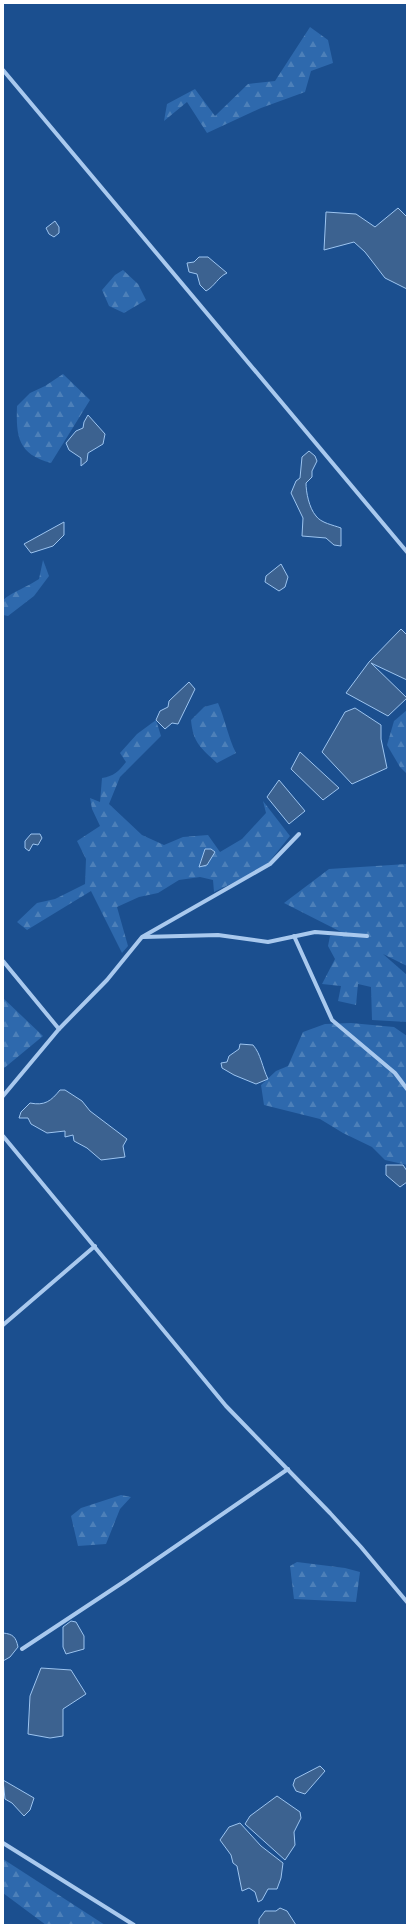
<svg xmlns="http://www.w3.org/2000/svg" width="410" height="1928" viewBox="0 0 410 1928" font-family="'Alegreya Sans',sans-serif">
	<defs>
		<pattern id="forest-firs" width="22" height="20" patternUnits="userSpaceOnUse"><rect width="22" height="20" fill="#2e69ad"/><path d="M5 1l3.5 6h-7zM16 11l3.5 6h-7z" fill="#4d80b9"/></pattern>
	</defs>
	<rect width="100%" height="100%" fill="#1b4f8f"/>
	<g fill="url(#forest-firs)">
		<path d="M310,27L328,40L333,63L311,71L305,92L261,108L207,133L187,102L164,121L167,104L195,89L215,116L248,84L275,81Z"/>
		<path d="M123,270L138,284L146,300L124,313L109,306L102,290L115,275Z"/>
		<path d="M63,374L90,400L51,463C18,454 16,437 17,406L30,393L45,386Z"/>
		<path d="M43,560L49,576L34,596L8,616L3,615V600C14,591 27,587 39,579Z"/>
		<path d="M218,703C225,719 228,737 236,753L217,763C201,748 193,743 191,720L204,707Z"/>
		<path d="M407,710V774L400,767L387,745L394,721Z"/>
		<path d="M156,720L161,736L120,777L109,804L142,835L164,845L183,837L208,835L220,852L242,839L266,813L263,801L290,836L265,867L214,892L213,880L200,877L179,880L158,893L139,897L117,907L128,946L122,953L91,891L27,930L17,922L37,903L55,899L85,884L86,859L77,841L100,826L92,809L90,798L100,802L102,778C114,776 118,772 126,762L120,753L137,734Z"/>
		<path d="M407,864V966L383,954L407,975V1022L372,1020L371,987L358,984L356,1005L338,1001L341,986L322,984L335,959L328,946L330,936H349L284,903L329,869Z"/>
		<path d="M3,998L43,1036L3,1069Z"/>
		<path d="M351,1023L394,1027L407,1036V1165L385,1160L372,1147L343,1133L320,1119L264,1105L261,1085L276,1071L288,1066L303,1032L325,1024Z"/>
		<path d="M121,1495L131,1497L120,1509L106,1544L78,1546L71,1516L81,1508Z"/>
		<path d="M297,1562L345,1568L360,1572L356,1602L294,1599L290,1566Z"/>
		<path d="M3,1859L105,1925H46L3,1893Z"/>
	</g>
	<g fill="#3c6290" stroke="#9cc4f0">
		<path d="M398,208L407,217V289L385,278L365,252L354,242L324,250L326,212L356,214L375,227Z"/>
		<path d="M55,221L59,227V233L54,237L49,234L46,228Z"/>
		<path d="M199,257H208L227,273C218,277 215,286 206,291L200,285L197,274L189,272L187,263L194,262Z"/>
		<path d="M88,415L105,434L103,444L88,453L87,461L81,466V458L69,450L66,443L76,431L83,428L84,422Z"/>
		<path d="M309,451L315,456L317,461L312,471V477L306,483C306,492 309,508 316,516C321,523 333,525 341,528V546L334,545L326,538L302,536L303,518L291,493L296,481L300,478L302,457Z"/>
		<path d="M64,522V535L53,546L31,553L24,544Z"/>
		<path d="M281,564L288,577L285,587L279,591L265,582L266,576Z"/>
		<path d="M401,629L407,635V680L371,663L407,698L388,716L346,693L369,662Z"/>
		<path d="M189,682L195,689L178,724L172,723L165,729L156,720L160,711L168,707L169,701Z"/>
		<path d="M355,708L381,725V739L387,768L352,784L322,752L345,712Z"/>
		<path d="M300,752L339,788L323,800L291,769Z"/>
		<path d="M279,780L305,811L289,824L267,797Z"/>
		<path d="M31,834H40L42,838L38,845L33,844L29,851L25,848V841Z"/>
		<path d="M205,849H211L215,852L207,865L199,867Z"/>
		<path d="M240,1044L253,1045C261,1054 262,1067 268,1079L256,1084L234,1075L222,1068L221,1063L227,1062L229,1056L239,1049Z"/>
		<path d="M60,1090H65L82,1101L90,1111L127,1139L123,1146L125,1157L101,1160L87,1148L74,1141L73,1135L65,1137V1131L47,1133L31,1124L28,1118H19L21,1112L30,1103C45,1106 51,1101 60,1090Z"/>
		<path d="M386,1165H403L407,1171V1182L400,1187L386,1175Z"/>
		<path d="M71,1621L76,1622L84,1636V1649L66,1654L63,1647V1627Z"/>
		<path d="M3,1633C13,1634 16,1637 18,1647L10,1657L3,1661Z"/>
		<path d="M41,1668L71,1670L86,1694L63,1709V1736L50,1738L28,1734L30,1696Z"/>
		<path d="M320,1766L325,1771L305,1794L296,1791L293,1785L295,1779Z"/>
		<path d="M3,1780L34,1798L30,1810L24,1816L12,1803L5,1799Z"/>
		<path d="M277,1796L300,1812L301,1818L294,1832L295,1845L285,1860L245,1824L250,1816Z"/>
		<path d="M240,1823L261,1846L283,1863L281,1878L277,1889H268L262,1900L258,1902L255,1892L249,1888L242,1891L237,1866L233,1863L231,1855L220,1840L229,1827Z"/>
		<path d="M280,1908L287,1911L296,1925H259V1919L265,1911H276Z"/>
	</g>
	<g fill="none" stroke-linecap="round" stroke-linejoin="round">
		<g stroke="#a9c9ee" stroke-width="4">
			<path d="M3,70L407,552"/>
			<path d="M294,936L332,1020L395,1073L407,1089"/>
			<path d="M143,937L218,935L268,942L315,932L367,936"/>
			<path d="M3,961L59,1029"/>
			<path d="M3,1096L59,1029L107,980L142,937L270,864L299,834"/>
			<path d="M3,1136L226,1406L330,1513L361,1547L407,1602"/>
			<path d="M3,1325L95,1246"/>
			<path d="M22,1649L125,1581L288,1469"/>
			<path d="M3,1843L134,1925"/>
		</g>
	</g>
	<rect width="410" height="1928" fill="none" stroke="#ffffff" stroke-width="8"/>
</svg>
